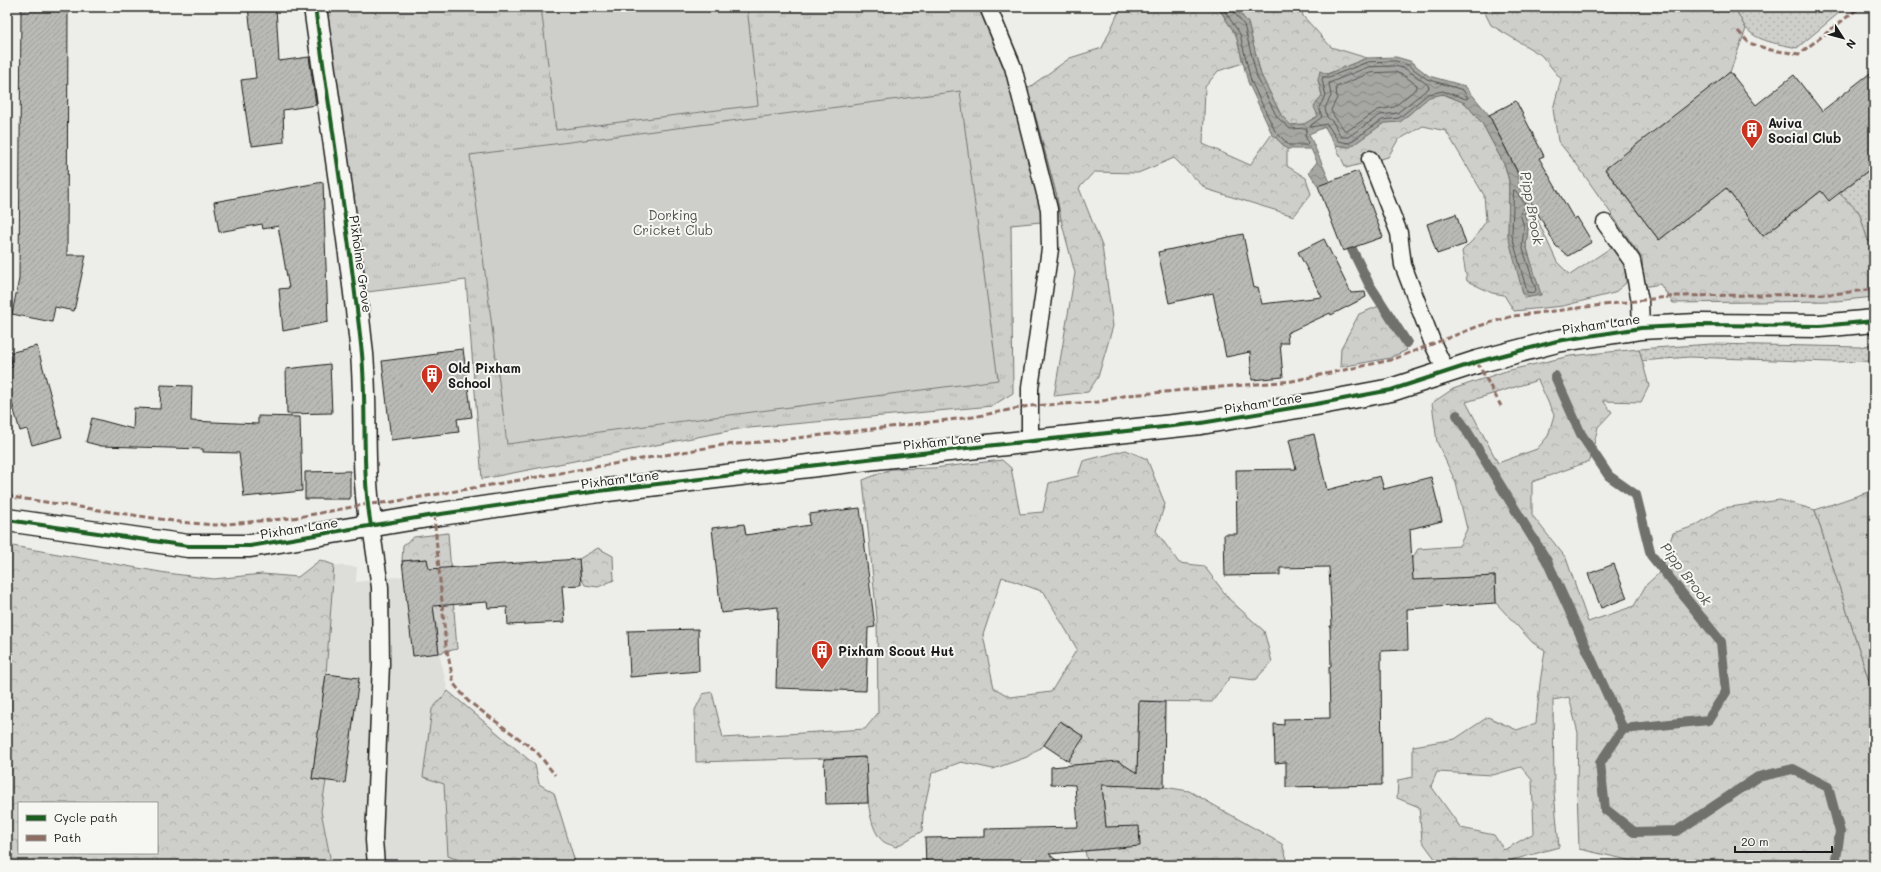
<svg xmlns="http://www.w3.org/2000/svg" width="1881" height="872" viewBox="0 0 1881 872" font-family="Mali,sans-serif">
	<defs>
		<pattern id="grass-dots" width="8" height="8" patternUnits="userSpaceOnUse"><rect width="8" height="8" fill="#cececb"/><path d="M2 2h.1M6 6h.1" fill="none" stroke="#b0b0ae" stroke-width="1.8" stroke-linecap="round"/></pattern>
		<pattern id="forest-crowns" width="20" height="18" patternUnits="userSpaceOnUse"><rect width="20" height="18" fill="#cececb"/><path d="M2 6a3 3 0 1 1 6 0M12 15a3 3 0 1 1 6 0" fill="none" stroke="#b0b0ae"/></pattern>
		<pattern id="park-tufts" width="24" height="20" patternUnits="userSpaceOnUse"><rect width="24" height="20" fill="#cececb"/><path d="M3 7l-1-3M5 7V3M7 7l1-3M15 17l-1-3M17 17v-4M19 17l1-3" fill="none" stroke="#b0b0ae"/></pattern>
		<pattern id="water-waves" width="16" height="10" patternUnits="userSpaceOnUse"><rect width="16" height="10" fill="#a6a6a3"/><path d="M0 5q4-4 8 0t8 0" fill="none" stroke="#868684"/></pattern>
		<pattern id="building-hatch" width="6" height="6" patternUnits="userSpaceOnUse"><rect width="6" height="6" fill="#b9b9b6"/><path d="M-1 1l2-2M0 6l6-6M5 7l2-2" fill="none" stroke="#9e9e9c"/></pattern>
	</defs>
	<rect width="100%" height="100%" fill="#edede9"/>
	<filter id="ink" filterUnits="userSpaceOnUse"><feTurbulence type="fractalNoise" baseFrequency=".025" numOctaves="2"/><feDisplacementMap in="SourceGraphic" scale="8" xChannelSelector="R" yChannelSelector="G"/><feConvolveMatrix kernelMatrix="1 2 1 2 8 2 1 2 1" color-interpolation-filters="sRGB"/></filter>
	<g filter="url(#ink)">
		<path fill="#ddddda" d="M427,559L439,653L448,691L535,765L539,784L554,793L576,865H330V857L321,811L326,781L312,779L326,674L334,565L357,567L356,582L404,576L402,561Z"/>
		<g fill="url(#grass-dots)" stroke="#757574">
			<path d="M1732,7H1846L1797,48C1781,44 1756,42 1745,27C1740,20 1739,12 1732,7Z"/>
			<path d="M1868,171L1874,172V242L1868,241L1859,212L1839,193Z"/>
			<path d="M1711,344L1860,347L1874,344V361L1830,362L1689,357L1641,361L1639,349Z"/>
		</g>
		<g fill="url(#forest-crowns)" stroke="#757574" fill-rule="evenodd">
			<path d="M1120,7H1218L1236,35L1243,63L1218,71L1205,87L1203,144L1250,165L1272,134L1287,149V166L1306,178L1311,194L1294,216L1206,189L1174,158L1138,173L1094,172L1079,188L1102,246L1113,326L1098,377L1088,392L1054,396L1075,273L1061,220L1056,193L1028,88L1070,58L1102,48L1120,9Z"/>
			<path d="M1235,7H1301L1303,16L1331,47L1367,58L1327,74L1318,80L1322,96L1318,116L1304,124L1291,125L1281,115L1261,75L1248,23Z"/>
			<path d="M1482,7H1732L1736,10L1746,29L1730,72L1605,170L1659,240L1726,188L1763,236L1821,191L1839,193L1859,212L1868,241L1874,242V297L1836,301L1673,303L1660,284L1643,287L1642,258L1578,166L1558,141L1553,109L1561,79L1541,55L1491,25Z"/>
			<path d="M1443,94L1465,103L1482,123L1505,166L1509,181L1508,236L1541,295L1526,245L1528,227L1524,213L1533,210L1557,262L1570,275L1612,247L1626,262V283L1614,293L1563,306L1514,311L1504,295L1492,293L1467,281L1462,251L1473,240L1486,221L1484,195L1446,131L1423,126L1398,140L1388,157L1346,168L1335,145L1350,147L1384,123L1400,122L1429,97Z"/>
			<path d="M1379,306L1407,350L1390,358L1340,367L1341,348L1359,314Z"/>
			<path d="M1639,349L1649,386L1641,402L1603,401L1612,412L1598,427L1590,461L1532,482V515L1566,558L1588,622L1634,606L1646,585L1658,574L1673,533L1695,526L1723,508L1780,500L1815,510L1874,697V865H1721L1633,861L1579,849L1577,788L1578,733L1569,697L1553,700L1554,792L1559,847L1495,865H1444L1436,860L1422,841L1419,807L1397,798L1398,780L1413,777V746L1455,739L1488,717L1517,730L1536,723L1540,683L1545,650L1533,643L1496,603L1495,576L1438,579L1413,584L1411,560L1418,549L1459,546L1467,529L1456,483L1437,442L1432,403L1453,389L1506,371L1570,356ZM1538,380L1554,415L1548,436L1537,449L1498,463L1466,402ZM1521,767L1532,780L1534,833L1504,850L1494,835L1461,828L1431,786L1437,772L1493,775Z"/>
			<path d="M1126,450L1147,459L1165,504L1156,531L1179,563L1204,566L1229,599L1264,631L1272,662L1255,680L1230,677L1212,702L1139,701L1137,786L1164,787L1189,791L1282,844L1289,865H1088L1085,851L1108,849L1100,763L1073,765L1068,761L1084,737L1061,721L1044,745L1027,757L993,769L961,762L932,773L923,814L922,831L896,847C892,845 887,844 884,842C865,828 867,778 866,757L696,762L695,710L703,694L712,692L723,738L865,729L878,713L877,618L863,480L891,469L934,468L1002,460L1011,468L1020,514L1043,512L1049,483L1078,476L1083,461ZM1002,577L1044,592L1077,649L1051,692L1010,697L994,688L983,635Z"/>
			<path d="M448,533L457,649L439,653L427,559L402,561L403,545L414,537Z"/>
			<path d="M7,545L166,573L214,579L262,574L298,577L320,560L334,565L326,674L312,779L326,781L321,811L330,857V865H7ZM19,803H157V853H19Z"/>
			<path d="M598,548L613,556L614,580L598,587L585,585L581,579L579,559Z"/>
			<path d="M448,691L535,765L539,784L554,793L576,865H471L448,856L444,784L423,777L432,709Z"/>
		</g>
		<g fill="url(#park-tufts)" stroke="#757574">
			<path d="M327,7H997L1019,58L1056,193L1061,220L1011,225L1013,393L992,406L738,429L482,479L466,280L367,292L336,92Z"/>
			<path d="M1874,490V697L1815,510Z"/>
		</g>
		<g fill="#cececb" stroke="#757574">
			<path d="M541,7H747L758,105L556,130Z"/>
			<path d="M960,91L998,380L507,444L470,155Z"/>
		</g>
		<path fill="url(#water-waves)" stroke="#6f6f6d" d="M1218,7H1235L1248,23L1261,75L1281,115L1291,125L1304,124L1318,116L1314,107L1322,95L1318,80L1320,71L1327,74L1367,58L1396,57L1410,61L1429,76L1465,86L1489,115L1516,170L1520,190L1533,210L1524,213L1528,227L1526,245L1541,295L1525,298L1523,294L1508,236L1509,181L1505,166L1482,123L1465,103L1443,94L1429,97L1400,122L1384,123L1350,147L1335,145L1325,127L1309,134L1330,182L1318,186L1309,172L1317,162L1311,149H1287L1272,134L1248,82L1236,35Z"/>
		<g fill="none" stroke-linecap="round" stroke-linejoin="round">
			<g stroke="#535352" stroke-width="1">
				<path d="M1222,7L1240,34L1251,81L1275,131L1289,145H1307L1308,142L1305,136L1307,128L1290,129L1277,117L1257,77L1244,25L1233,11L1232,7"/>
				<path d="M1396,61L1408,65L1427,79L1463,90L1468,98L1466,99L1443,91L1428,94L1399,118L1382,120L1349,143L1338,141L1327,124L1311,127V125L1322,117L1319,107L1326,96L1322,80L1323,77H1329L1368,62Z"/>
				<path d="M1395,66L1406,69L1428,85L1429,88L1397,113L1380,115L1348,137H1341L1333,122L1327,117L1325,108L1331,96L1329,83L1368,67Z"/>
				<path d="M1395,72L1403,75L1417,85V88L1394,107L1378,110L1347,131H1345C1341,124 1333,117 1331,110L1337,98L1336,87L1370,73Z"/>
				<path d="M1514,190L1516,191L1526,206L1520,213L1524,227L1522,246L1536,290L1534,293L1527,292L1512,236Z"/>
			</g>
			<g stroke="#6f6f6d" stroke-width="10">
				<path d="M1346,237L1369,284L1407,343"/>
				<path d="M1555,376L1581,434L1609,476L1636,495L1651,555L1721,642L1726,692L1708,720L1623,729"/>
				<path d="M1457,415L1547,561L1623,729"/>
				<path d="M1623,729L1600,763L1605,809L1634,832L1677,831L1758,777L1793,769L1828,787L1840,832L1835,865"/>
			</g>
		</g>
		<g fill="url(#building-hatch)" stroke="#1c1c1c">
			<path d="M21,7H68L67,255H86L74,311L55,307L52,322L12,314L19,279Z"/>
			<path d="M248,7H276L279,61L309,57L316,105L283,110L284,142L252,146V142H250L241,80L256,78Z"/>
			<path d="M1874,70V166L1829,201L1821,191L1763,236L1726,188L1659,240L1605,169L1730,72L1756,105L1794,75L1822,111Z"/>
			<path d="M1516,101L1544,156L1539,158L1574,219L1577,217L1592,242L1568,256L1556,246L1541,219L1524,190L1526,189L1489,115Z"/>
			<path d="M1358,171L1383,237L1343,251L1318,186Z"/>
			<path d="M323,182L328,322L283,331L279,289L289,288L278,226L263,229L262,224L219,232L214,202Z"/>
			<path d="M1456,214L1466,244L1437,254L1427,224Z"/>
			<path d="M1243,234L1254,288L1258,287L1262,304L1322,297L1298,252L1324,239L1351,293L1365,292L1366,297L1331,315L1330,313L1287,333L1288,343H1280L1283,377L1252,380L1250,352L1226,357L1213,293L1169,303L1158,252Z"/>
			<path d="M37,346L62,437L32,445L27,429L20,431L7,386V368L13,367L9,353Z"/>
			<path d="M463,349L472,417L457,419L459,432L391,440L382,361L437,354L436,352Z"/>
			<path d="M330,364L332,413L287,414L286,369Z"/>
			<path d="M161,385L192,386L191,421L258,424V416L300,417L302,491L244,497L239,453L203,452V449L101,446L86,442L92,418L133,429L134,408L160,409Z"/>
			<path d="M1314,434L1327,490L1380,476L1384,489L1431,477L1442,521L1410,529L1413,580L1495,576L1496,603L1407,609L1408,650L1381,651L1382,785L1286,787V762L1275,763L1274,724L1284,725V719L1330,718L1329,667H1331L1330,626H1332L1329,567L1280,568V575L1225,576L1224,534H1237L1236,470L1296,469L1289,440Z"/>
			<path d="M350,471V499H305V472Z"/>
			<path d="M860,508L875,627L868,628L866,691L776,688L778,607L721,613L712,528L744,524L746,535L810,525L809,514Z"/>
			<path d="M427,559L429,569L579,559L581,585L562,586L565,622L508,625L507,607L488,608L487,602L433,606L439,653L413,656L402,561Z"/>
			<path d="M1614,564L1627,598L1601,608L1588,574Z"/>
			<path d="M698,629L699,671L630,677L628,631Z"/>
			<path d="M326,674L359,678L345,783L312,779Z"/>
			<path d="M1139,701L1165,702L1164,787L1102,785L1106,827L1139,826L1140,846L1049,854L1062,865H926L925,838L985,837V829L1078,827L1075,785L1051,784V767L1118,761L1137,773Z"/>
			<path d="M1060,721L1084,737L1068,761L1044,745Z"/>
			<path d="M866,757L868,803L826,804L824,759Z"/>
		</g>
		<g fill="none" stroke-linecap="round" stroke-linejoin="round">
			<g stroke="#1c1c1c" stroke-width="19">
				<g id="lane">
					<path d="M988,7L1013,67L1049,209L1050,249L1030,388V442"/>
					<path d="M1370,159L1399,233L1403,265L1433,344L1447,373"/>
					<path d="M1605,223L1632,261L1640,301L1641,328"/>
					<path d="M371,526L380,587L381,664L374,840L376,865"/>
				</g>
			</g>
			<g stroke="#1c1c1c" stroke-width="25">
				<path id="street" d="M315,7C331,123 350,238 362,354C367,411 361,470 371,526"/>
			</g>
			<g stroke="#1c1c1c" stroke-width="25">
				<path id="secondary" d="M7,520L188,546H250L434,515L599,491L884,457L1201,423L1316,404L1391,390L1477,362L1557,341L1641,328L1697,325L1820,326L1874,321"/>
			</g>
			<use href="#lane" stroke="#f6f6f2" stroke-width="16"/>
			<use href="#street" stroke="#f6f6f2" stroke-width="22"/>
			<use href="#secondary" stroke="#f6f6f2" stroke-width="22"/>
			<g stroke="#8d6e63" stroke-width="3" stroke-dasharray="6 3" stroke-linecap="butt">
				<path d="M1738,31L1749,43L1771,50L1799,54L1860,7"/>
				<path d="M1477,362L1501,406"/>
				<path d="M7,495L18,498L180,522L216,525L293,518L368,504L392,502L723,445L772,441L973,417L1029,406L1098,402L1128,395L1292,381L1391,360L1479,326L1513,316L1676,296L1833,294L1874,289"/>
				<path d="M434,515L446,646L454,684L468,701L536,751L555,775"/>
			</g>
			<g stroke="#f6f6f2" stroke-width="6">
				<g id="cycleway">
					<path d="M315,7C331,123 350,238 362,354C367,411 361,470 371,526"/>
					<path d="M7,520L188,546H250L434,515L599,491L884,457L1201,423L1316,404L1391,390L1477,362L1557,341L1641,328L1697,325L1820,326L1874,321"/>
				</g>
			</g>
			<use href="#cycleway" stroke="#1b5e20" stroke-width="4"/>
		</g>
	</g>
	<defs>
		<g id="building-pin" transform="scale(1.15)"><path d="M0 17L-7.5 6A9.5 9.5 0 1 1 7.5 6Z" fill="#c8321e" stroke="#f6f6f2"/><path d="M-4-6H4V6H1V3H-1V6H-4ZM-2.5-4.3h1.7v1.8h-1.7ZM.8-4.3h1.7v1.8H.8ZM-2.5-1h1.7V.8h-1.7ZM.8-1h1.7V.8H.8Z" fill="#fff"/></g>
	</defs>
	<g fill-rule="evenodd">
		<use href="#building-pin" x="1752" y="130"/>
		<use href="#building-pin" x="432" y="375"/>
		<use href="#building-pin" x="822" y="651"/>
	</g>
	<g text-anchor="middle" stroke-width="4" stroke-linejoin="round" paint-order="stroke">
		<g font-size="13" font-weight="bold" fill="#1c1c1c" stroke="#f6f6f2" text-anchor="start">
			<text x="1768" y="128">Aviva<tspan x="1768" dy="15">Social Club</tspan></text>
			<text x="448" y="373">Old Pixham<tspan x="448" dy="15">School</tspan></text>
			<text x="838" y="656">Pixham Scout Hut</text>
		</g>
		<g font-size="13" fill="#515151" stroke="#f6f6f2">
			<text x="673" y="220">Dorking<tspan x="673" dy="15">Cricket Club</tspan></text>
		</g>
		<g font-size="13" fill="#1c1c1c" stroke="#f6f6f2">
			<text transform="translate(361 264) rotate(82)" y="5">Pixholme Grove</text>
			<text transform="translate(1601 324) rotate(-8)" y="5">Pixham Lane</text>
			<text transform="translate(1263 403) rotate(-9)" y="5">Pixham Lane</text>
			<text transform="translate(942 441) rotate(-6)" y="5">Pixham Lane</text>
			<text transform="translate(620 479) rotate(-7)" y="5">Pixham Lane</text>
			<text transform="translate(299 528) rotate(-9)" y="5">Pixham Lane</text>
		</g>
		<g font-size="14" font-style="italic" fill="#535352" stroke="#f6f6f2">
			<text transform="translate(1532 208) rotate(80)" y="5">Pipp Brook</text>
			<text transform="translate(1686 574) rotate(53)" y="5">Pipp Brook</text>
		</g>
	</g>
	<rect width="1881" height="872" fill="none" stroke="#f6f6f2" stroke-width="24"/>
	<rect x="12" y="12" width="1857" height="848" fill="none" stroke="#1c1c1c" stroke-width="1.5" filter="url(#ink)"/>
	<rect x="18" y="802" width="140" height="52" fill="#f6f6f2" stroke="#9f9f9c"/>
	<rect x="26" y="815" width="20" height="6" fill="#1b5e20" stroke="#9f9f9c"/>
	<text x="54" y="822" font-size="12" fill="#1c1c1c">Cycle path</text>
	<rect x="26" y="835" width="20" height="6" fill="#8d6e63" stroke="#9f9f9c"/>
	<text x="54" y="842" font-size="12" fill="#1c1c1c">Path</text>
	<g transform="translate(1843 38) rotate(126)" stroke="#f6f6f2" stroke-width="3" paint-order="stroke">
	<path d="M0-3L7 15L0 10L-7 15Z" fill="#1c1c1c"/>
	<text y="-6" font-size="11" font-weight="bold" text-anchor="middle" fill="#1c1c1c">N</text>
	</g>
	<path d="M1735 846v6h97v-6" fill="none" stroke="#1c1c1c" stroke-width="2"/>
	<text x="1741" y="846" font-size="12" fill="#1c1c1c" stroke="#f6f6f2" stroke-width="3" paint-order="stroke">20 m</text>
</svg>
